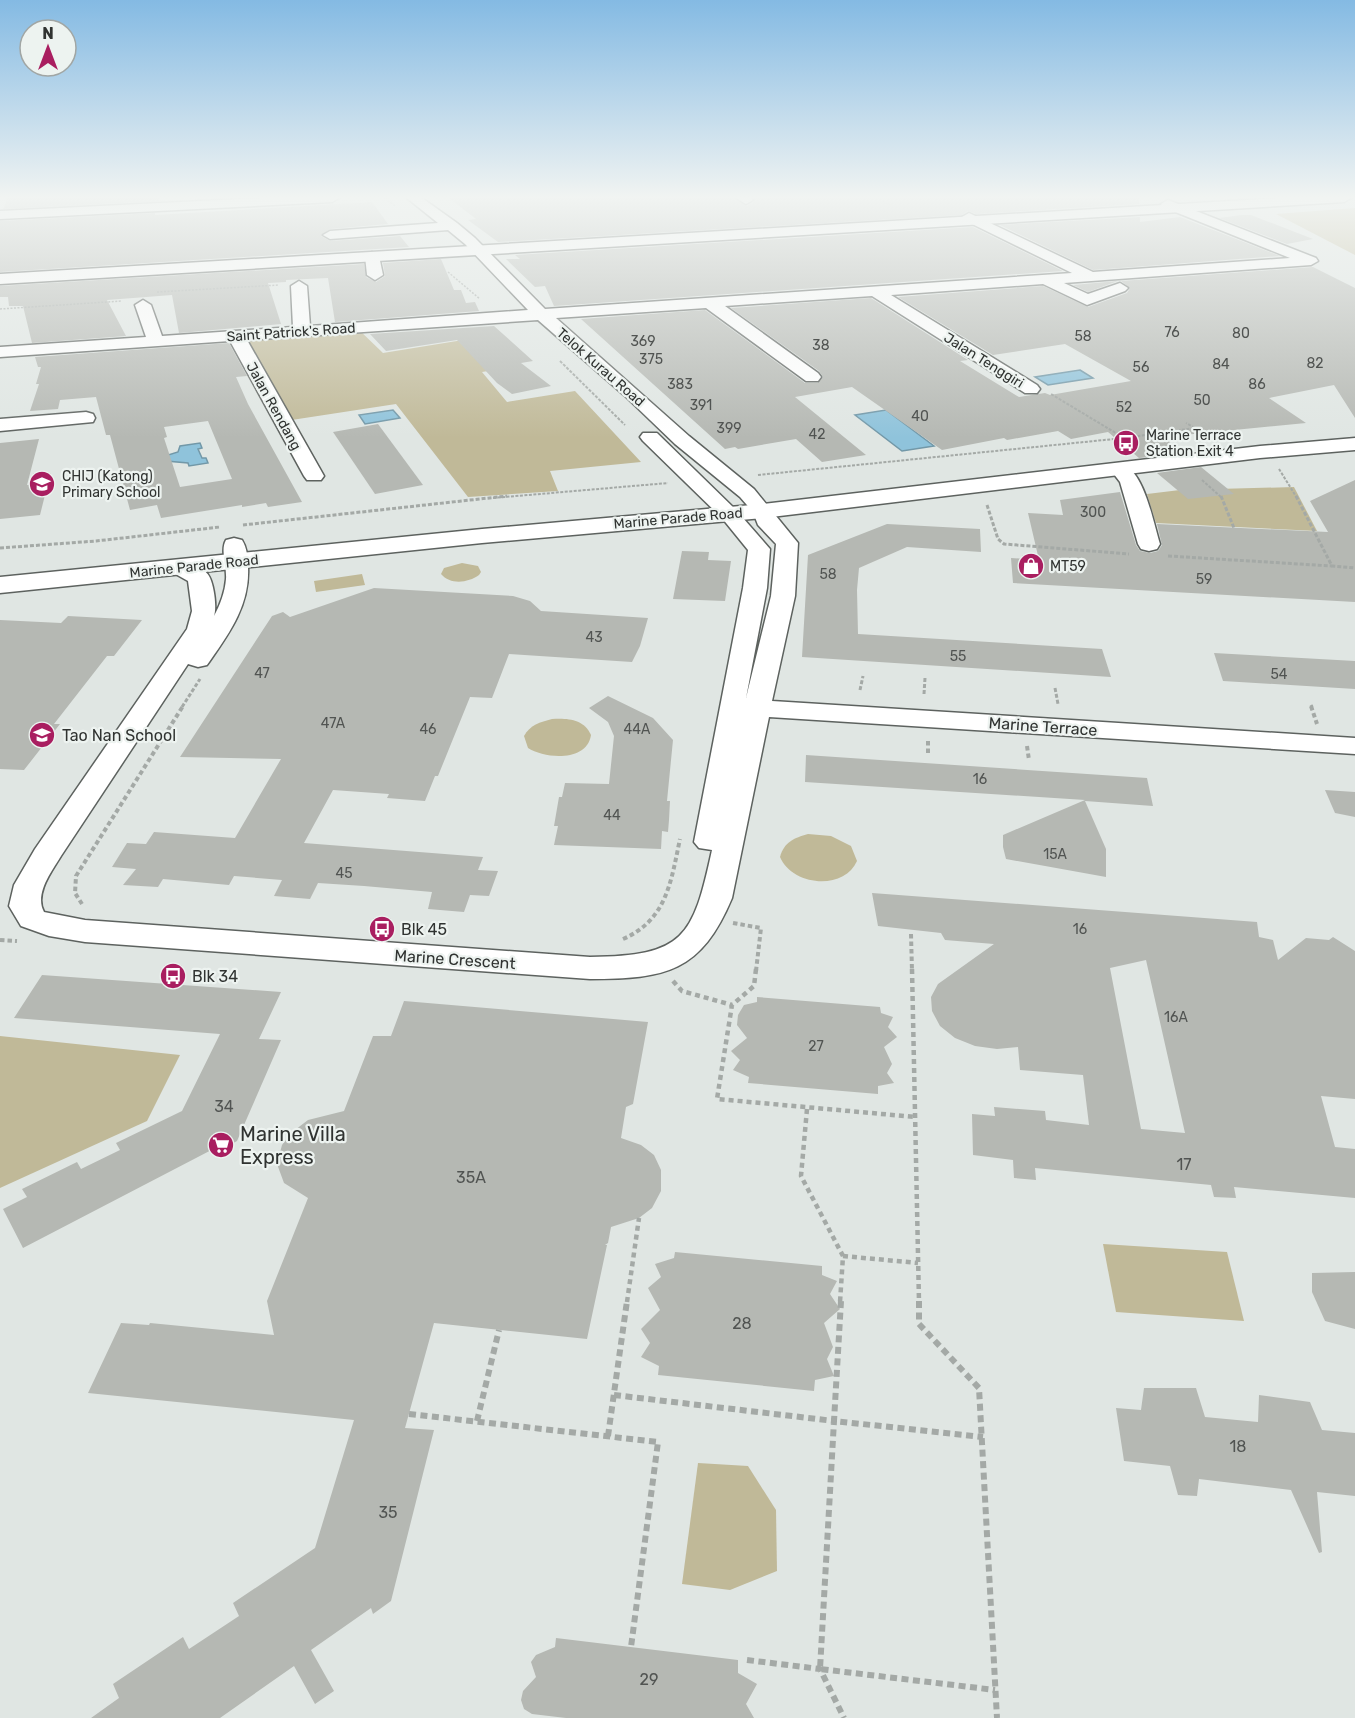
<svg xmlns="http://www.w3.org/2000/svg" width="1355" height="1718" viewBox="0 0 1355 1718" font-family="Rubik,sans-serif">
	<rect width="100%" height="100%" fill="#e0e6e3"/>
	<g fill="#c0b998">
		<path d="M1355,208V255L1276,214Z"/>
		<path d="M356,327L383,353L463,340L488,371L482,372L507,402L575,391L641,462L550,471L558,491L468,497L396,404L285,421L239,337Z"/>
		<path d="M1294,487L1317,531L1156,523L1147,494L1180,490Z"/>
		<path d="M462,563L478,566L481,572L479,575C468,583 450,585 441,574L444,568Z"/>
		<path d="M362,574L365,585L316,592L314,581Z"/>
		<path d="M552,719C567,718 584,719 591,735C587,762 545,759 528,748L524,736C530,725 540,722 552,719Z"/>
		<path d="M808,834L831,836L851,846L857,861C844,891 792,886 780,857C784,842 794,838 808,834Z"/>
		<path d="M0,1036L180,1055L147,1121L0,1188Z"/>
		<path d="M1103,1244L1227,1252L1244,1321L1116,1312Z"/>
		<path d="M698,1463L748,1466L776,1510L777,1571L730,1590L682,1584Z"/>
	</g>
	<g fill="#8fc3db" stroke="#7298a8" stroke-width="1.5">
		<path d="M1080,370L1093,378L1048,385L1035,377Z"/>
		<path d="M393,410L400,418L365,424L359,415Z"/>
		<path d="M886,410L934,446L902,451L855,415Z"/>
		<path d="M200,443L202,448L198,449L202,458H206L208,463L189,466L188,463L166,461L165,456L178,452L180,446Z"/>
	</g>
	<g fill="#b5b8b3" fill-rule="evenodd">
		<path d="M8,198H159L158,201L3,209Z"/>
		<path d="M449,198H734L747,206L754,202V198H1139V204L976,214L968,211L962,215L498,242L468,220L476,219Z"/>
		<path d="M372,202L388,224L330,229L321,236L330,241L400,236L409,247L0,272V221L155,213V215Z"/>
		<path d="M1242,215H1251L1313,239L1287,244L1219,218Z"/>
		<path d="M1140,217V222L1180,217L1280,256L1093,270L1000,225Z"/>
		<path d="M973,227L1063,271L554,306L545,286L535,287L506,259H520L515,255Z"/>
		<path d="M441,259L454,290H461L466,303L475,302L479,311L335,322L328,278L286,280V282L268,283L281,324L179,333L172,295L107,300L126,336L32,343L23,306H9L8,297H0V286L364,264L366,277L376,282L385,276L383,263Z"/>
		<path d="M1313,267L1355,288V418L1334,385L1269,398L1306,423L1163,437L1183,453L1139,458L1108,432L1071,439L1058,431L1007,440L1004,438L942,450L852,387L795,397L866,455L822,462L796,439L738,449L735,447L725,449L581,319L705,310L805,383H818L823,377L819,371L731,308L871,298L968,360L960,361L1019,397L1045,393L1050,395L1131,381L1065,344L993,355L898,297L1043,286L1088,307L1127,293L1130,288L1121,281Z"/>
		<path d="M1118,281L1088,292L1073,285Z"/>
		<path d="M494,326L533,361L521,363L551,386L512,394L497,383L457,340L386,351L370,334Z"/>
		<path d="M229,343L247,376L236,377L248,404L302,502L268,507L266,503L242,507V505L161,518L157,505L130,510L110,435H106L96,397L60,400L58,409L30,411L39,384H36L41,367H38L35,357ZM208,421L232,479L180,487L164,438L167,437L164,427Z"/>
		<path d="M378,424L423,485L375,494L333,432Z"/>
		<path d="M39,439L27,485L48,483L40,515L0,519V443Z"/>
		<path d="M1201,467L1234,494L1188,499L1157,473Z"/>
		<path d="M1355,480V602L1013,583L1011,558L1039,560L1028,513L1063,515L1060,500L1120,492L1136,545L1140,551L1150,553L1158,551L1162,545L1157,524L1328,532L1310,501Z"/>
		<path d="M887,524L980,529L981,552L907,547L859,568L857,590L858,634L1102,649L1111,677L802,657L808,555Z"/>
		<path d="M682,551L709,552L708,560L731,561L725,601L673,599Z"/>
		<path d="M374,588L513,596L530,601L541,611L648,618L640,646L632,662L509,654L492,698L470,697L438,776H435L425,801L387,798L389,794L333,790L304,843L483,857L478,870L498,871L489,896L470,895L464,912L428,909L432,892L364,886L318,883L310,899L274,896L282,880L234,876L229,885L163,879L158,887L123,885L136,869L112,867L127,843L146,844L154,832L235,838L281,759L180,757L272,616L283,612L290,617Z"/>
		<path d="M68,616L142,620L114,656H107L54,724H60L24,770L0,769V620L61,623Z"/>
		<path d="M1214,653L1355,661V689L1223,681Z"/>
		<path d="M608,696L653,718L673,740L667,801H670L669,820L668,832L662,831L661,849L554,845L558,826H554L559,797H562L565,783L609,784L614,736L608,722L589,708Z"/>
		<path d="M806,755L1147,778L1153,806L1085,801L1106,849V877L1006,859L1003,847V835L1085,800L805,782Z"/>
		<path d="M1325,790L1355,792V817L1335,813Z"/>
		<path d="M872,893L1257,922L1259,937L1273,940L1278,960L1306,938L1329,940L1333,937L1355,951V1099L1321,1096L1335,1147L1355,1149V1198L1234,1187L1236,1198L1214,1197L1211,1185L1035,1168L1036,1180L1014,1178L1013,1160L973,1155L972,1114L995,1116L994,1107L1045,1111L1046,1120L1089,1125L1083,1075L1020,1070L1018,1047L997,1049L975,1046L955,1038L940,1026L932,1011L931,997L938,984L994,944L945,940L941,933L878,926ZM1146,960L1185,1133L1141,1129L1110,968Z"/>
		<path d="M42,975L281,992L259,1039L281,1040L237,1141L223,1149L221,1145L23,1248L3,1209L27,1197L22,1189L77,1162L81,1169L120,1150L116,1143L182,1111L220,1034L14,1018Z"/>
		<path d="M757,997L880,1007L881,1013L893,1017L888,1027L897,1037L884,1047L892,1064L887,1073L894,1083L878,1086V1094L748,1083L749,1077L733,1070L740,1060L731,1051L747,1038L737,1025L738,1015L744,1005L757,1002Z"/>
		<path d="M404,1001L648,1022L633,1104L626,1107L621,1138L641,1145L654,1155L661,1170V1191L652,1208L639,1218L611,1227L608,1243L605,1245H607L587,1339L434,1323L405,1428L434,1430L391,1601L373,1614L371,1608L311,1650L334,1691L315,1704L294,1666L220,1718H91L119,1698L113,1684L183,1637L189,1649L239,1616L233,1603L315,1548L354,1420L88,1393L121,1323L149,1325L150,1323L274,1335L267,1301L308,1198L284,1183L277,1164L282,1145L291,1133L308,1120L344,1111L373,1036H391Z"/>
		<path d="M675,1252L822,1266V1275L837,1281L830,1294L840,1309L824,1323L833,1347L827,1359L834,1376L815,1380L814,1391L658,1375L659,1366L641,1357L650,1343L641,1329L660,1310L648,1288L661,1277L655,1264L674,1258Z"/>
		<path d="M1355,1272V1329L1325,1321L1312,1292V1273Z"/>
		<path d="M1144,1388H1196L1205,1417L1258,1422L1259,1395L1310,1402L1322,1430L1355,1433V1496L1317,1492L1322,1552L1319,1553L1291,1490L1199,1479L1197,1496L1178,1495L1170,1466L1124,1461L1116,1408L1141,1410Z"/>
		<path d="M556,1638L738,1660V1673L757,1684L746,1704L754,1718H566L532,1714L524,1709L521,1700L523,1691L536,1677L531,1662L536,1655L555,1647Z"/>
	</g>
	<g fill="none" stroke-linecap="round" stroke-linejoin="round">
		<g stroke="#5d625f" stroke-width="3">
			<g id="minor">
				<path d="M263,198H339L332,202L0,219V211Z"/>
				<path d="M407,198H422L457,223L475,238L545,309L1072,273L964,220L962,217L969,213L1093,272L1290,258L1163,207L1161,204L1168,200L1316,258L1318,261L1311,265L1064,283L1088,294L1120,283L1128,288L1125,291L1087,305L1043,284L891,295L1037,385L1040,389L1037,393H1025L872,296L725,306L818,373L821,377L818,381H806L706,308L556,318L689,436L754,489L798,543L795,596L772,701L1355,738V754L769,717L732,898C701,972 666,979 590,979L85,942L49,936L21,926L9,906L14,885L35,849L187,629L192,611L188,581L172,572L169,567L172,562C183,559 205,566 210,578C214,587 217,607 214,616C220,605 225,592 226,579C227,567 220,550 226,540L234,538L242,540C247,548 248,558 248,567C250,606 228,635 207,665L198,667L188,664L61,856C52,871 34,894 44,912L85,920L590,957C684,956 693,938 712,850L699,848L694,842L743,588L748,550L722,518L643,441L640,437L643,433H657L736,510L770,549L767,588L746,698L771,596L776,544L758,525L753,512L740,497L675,444L625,396L538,320L247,340L324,476L321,480H307L304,476L230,341L0,357V347L146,337L135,305L143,300L151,305L162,336L293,327L291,286L299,281L307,286L310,326L528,310L465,244L448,230L330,239L323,235L330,231L438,223Z"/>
				<path d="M736,198H751L753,200L746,204Z"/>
				<path d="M372,252L379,256L383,275L375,280L367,275L365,256Z"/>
				<path d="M86,412L93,414L95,418L93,422L0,431V419Z"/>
				<path d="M1120,463C1144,469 1153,522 1160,544L1157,549L1149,551L1141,549L1138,544L1120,482L1110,469L1113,465Z"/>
			</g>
		</g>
		<g stroke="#5d625f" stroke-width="3">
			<g id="major">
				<path d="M1279,198H1351L1344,202L0,284V274Z"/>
				<path d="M1355,438V450L1260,458L763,518L482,543L0,593V577L482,529L763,504L1260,446Z"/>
			</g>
		</g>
		<g stroke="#a4a9a6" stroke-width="1.5" stroke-dasharray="2 1.5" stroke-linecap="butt">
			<path d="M385,198L395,206"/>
			<path d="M876,198L894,207"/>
			<path d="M448,272L480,299"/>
			<path d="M157,292L279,285"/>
			<path d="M0,309L122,301"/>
		</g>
		<g stroke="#a4a9a6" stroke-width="2" stroke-dasharray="3 1.5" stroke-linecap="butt">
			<path d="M560,361L625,425"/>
			<path d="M1124,438L1195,428L1186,423"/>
			<path d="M1279,469L1297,498"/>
			<path d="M758,475L1124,438L1051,394"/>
			<path d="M1202,480L1222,498"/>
			<path d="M493,498L668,483"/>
		</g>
		<g stroke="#a4a9a6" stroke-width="3" stroke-dasharray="4 2" stroke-linecap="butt">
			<path d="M1221,496L1234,528"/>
			<path d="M1296,496L1332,566L1355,568"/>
			<path d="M987,505L998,539L1004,544L1129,554"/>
			<path d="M243,525L507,496"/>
			<path d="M0,548L96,541L220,527"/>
			<path d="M1168,556L1332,566"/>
			<path d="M1055,688L1058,704"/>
			<path d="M860,690L863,676"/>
			<path d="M924,694L925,678"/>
			<path d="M1311,705L1312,707"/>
			<path d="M182,707L200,679"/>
		</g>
		<g stroke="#a4a9a6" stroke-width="4" stroke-dasharray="4.5 3" stroke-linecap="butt">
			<path d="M1311,706L1317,724"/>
			<path d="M928,741V754"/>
			<path d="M1027,746L1029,760"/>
			<path d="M82,904L75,893L76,876L183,706"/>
			<path d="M733,923L761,928L756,971"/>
			<path d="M911,934L912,971"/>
			<path d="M623,939C667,920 671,881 680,839"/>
			<path d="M0,940L17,941"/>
		</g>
		<g stroke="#a4a9a6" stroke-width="4.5" stroke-dasharray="5 4" stroke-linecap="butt">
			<path d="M756,969L754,986L732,1005L717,1099L915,1117"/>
			<path d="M912,969L919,1302"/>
			<path d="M673,981L682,991L732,1005"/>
			<path d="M807,1109L801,1176L843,1256L840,1302"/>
			<path d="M843,1256L918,1263"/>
			<path d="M627,1302L639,1218"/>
		</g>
		<g stroke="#a4a9a6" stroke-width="6" stroke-dasharray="7 4.5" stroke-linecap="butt">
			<path d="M841,1301L834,1421L983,1437"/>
			<path d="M919,1301V1324L979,1388L997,1718"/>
			<path d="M614,1395L834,1421L820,1669L995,1690"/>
			<path d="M409,1414L658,1442L631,1647"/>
			<path d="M477,1421L499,1330"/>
			<path d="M608,1436L627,1301"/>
			<path d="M747,1660L820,1669L844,1718"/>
		</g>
		<use href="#minor" fill="#fff" fill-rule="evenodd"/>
		<use href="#major" fill="#fff" fill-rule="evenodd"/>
	</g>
	<linearGradient id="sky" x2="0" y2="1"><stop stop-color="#84bae3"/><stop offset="0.45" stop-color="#f1f4f2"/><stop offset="1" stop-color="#f1f4f2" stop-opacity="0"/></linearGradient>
	<rect width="1355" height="438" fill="url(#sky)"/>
	<defs>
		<g id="bus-disc" transform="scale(1.35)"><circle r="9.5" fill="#a91e60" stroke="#edf3f0"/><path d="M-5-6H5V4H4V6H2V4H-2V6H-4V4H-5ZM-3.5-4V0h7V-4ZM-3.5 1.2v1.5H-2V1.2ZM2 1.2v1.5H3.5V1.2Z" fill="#fff"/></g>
		<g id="school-disc" transform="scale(1.35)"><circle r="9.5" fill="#a91e60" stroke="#edf3f0"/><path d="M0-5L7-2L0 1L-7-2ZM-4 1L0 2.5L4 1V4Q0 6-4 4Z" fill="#fff"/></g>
		<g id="shop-disc" transform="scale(1.35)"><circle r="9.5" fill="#a91e60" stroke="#edf3f0"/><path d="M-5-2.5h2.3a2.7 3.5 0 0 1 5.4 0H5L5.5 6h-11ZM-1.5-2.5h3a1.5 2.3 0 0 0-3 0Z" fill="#fff"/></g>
		<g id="supermarket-disc" transform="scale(1.35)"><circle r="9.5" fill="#a91e60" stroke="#edf3f0"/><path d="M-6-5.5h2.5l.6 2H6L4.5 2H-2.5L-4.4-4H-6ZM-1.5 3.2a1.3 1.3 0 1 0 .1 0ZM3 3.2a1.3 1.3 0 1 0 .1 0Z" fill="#fff"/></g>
	</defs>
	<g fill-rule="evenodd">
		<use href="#bus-disc" x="1126" y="443"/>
		<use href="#school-disc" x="42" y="484"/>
		<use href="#shop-disc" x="1031" y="566"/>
		<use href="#school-disc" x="42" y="735"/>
		<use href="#bus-disc" x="382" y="929"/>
		<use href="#bus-disc" x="173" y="976"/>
		<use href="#supermarket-disc" x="221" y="1145"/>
	</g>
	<g text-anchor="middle" stroke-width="4.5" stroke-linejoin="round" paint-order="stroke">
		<g font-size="14" fill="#303331" stroke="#edf3f0">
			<text transform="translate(291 332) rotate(-4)" y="5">Saint Patrick's Road</text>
			<text transform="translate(984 360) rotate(32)" y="5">Jalan Tenggiri</text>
			<text transform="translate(601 367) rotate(41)" y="5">Telok Kurau Road</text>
			<text transform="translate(274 406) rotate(61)" y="5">Jalan Rendang</text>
			<text transform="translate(678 518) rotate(-5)" y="5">Marine Parade Road</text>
			<text transform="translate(194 566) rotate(-6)" y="5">Marine Parade Road</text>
		</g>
		<g font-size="14" fill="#515452">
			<text x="1172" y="337">76</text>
			<text x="1241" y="338">80</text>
			<text x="1083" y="341">58</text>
			<text x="643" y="346">369</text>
			<text x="821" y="350">38</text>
			<text x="651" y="364">375</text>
			<text x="1315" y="368">82</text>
			<text x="1221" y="369">84</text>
			<text x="1141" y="372">56</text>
			<text x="680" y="389">383</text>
			<text x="1257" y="389">86</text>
			<text x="1202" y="405">50</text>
			<text x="701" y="410">391</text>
			<text x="1124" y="412">52</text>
			<text x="920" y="421">40</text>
			<text x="729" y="433">399</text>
			<text x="817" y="439">42</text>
			<text x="1093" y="517">300</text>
			<text x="828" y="579">58</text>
			<text x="1204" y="584">59</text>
			<text x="594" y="642">43</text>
			<text x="958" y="661">55</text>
			<text x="262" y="678">47</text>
			<text x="1279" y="679">54</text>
			<text x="333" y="728">47A</text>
			<text x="428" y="734">46</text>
			<text x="637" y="734">44A</text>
			<text x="980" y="784">16</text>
			<text x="612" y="820">44</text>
			<text x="1055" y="859">15A</text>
			<text x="344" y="878">45</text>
			<text x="1080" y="934">16</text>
			<text x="1176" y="1022">16A</text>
			<text x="816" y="1051">27</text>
		</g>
		<g font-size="14" fill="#303331" stroke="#edf3f0" text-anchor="start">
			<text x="1146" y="440">Marine Terrace<tspan x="1146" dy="16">Station Exit 4</tspan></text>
			<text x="62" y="481">CHIJ (Katong)<tspan x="62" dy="16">Primary School</tspan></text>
			<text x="1050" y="571">MT59</text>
		</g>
		<g font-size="16" fill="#303331" stroke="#edf3f0">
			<text transform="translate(1043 726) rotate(4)" y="6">Marine Terrace</text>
			<text transform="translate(455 959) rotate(4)" y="6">Marine Crescent</text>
		</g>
		<g font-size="16" fill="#303331" stroke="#edf3f0" text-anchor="start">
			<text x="62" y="741">Tao Nan School</text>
			<text x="401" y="935">Blk 45</text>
			<text x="192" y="982">Blk 34</text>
		</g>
		<g font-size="16" fill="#515452">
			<text x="224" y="1112">34</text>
			<text x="1184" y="1170">17</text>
			<text x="471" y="1183">35A</text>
			<text x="742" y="1329">28</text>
			<text x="1238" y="1452">18</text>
			<text x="388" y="1518">35</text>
			<text x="649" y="1685">29</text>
		</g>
		<g font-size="20" fill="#303331" stroke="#edf3f0" text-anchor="start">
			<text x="240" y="1141">Marine Villa<tspan x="240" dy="23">Express</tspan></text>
		</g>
	</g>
	<g transform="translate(48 48)"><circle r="28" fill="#edf3f0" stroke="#a1a6a4" stroke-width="1.5"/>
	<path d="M0-4.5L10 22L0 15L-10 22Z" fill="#a91e60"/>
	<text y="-9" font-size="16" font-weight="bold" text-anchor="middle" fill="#303331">N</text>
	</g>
</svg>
